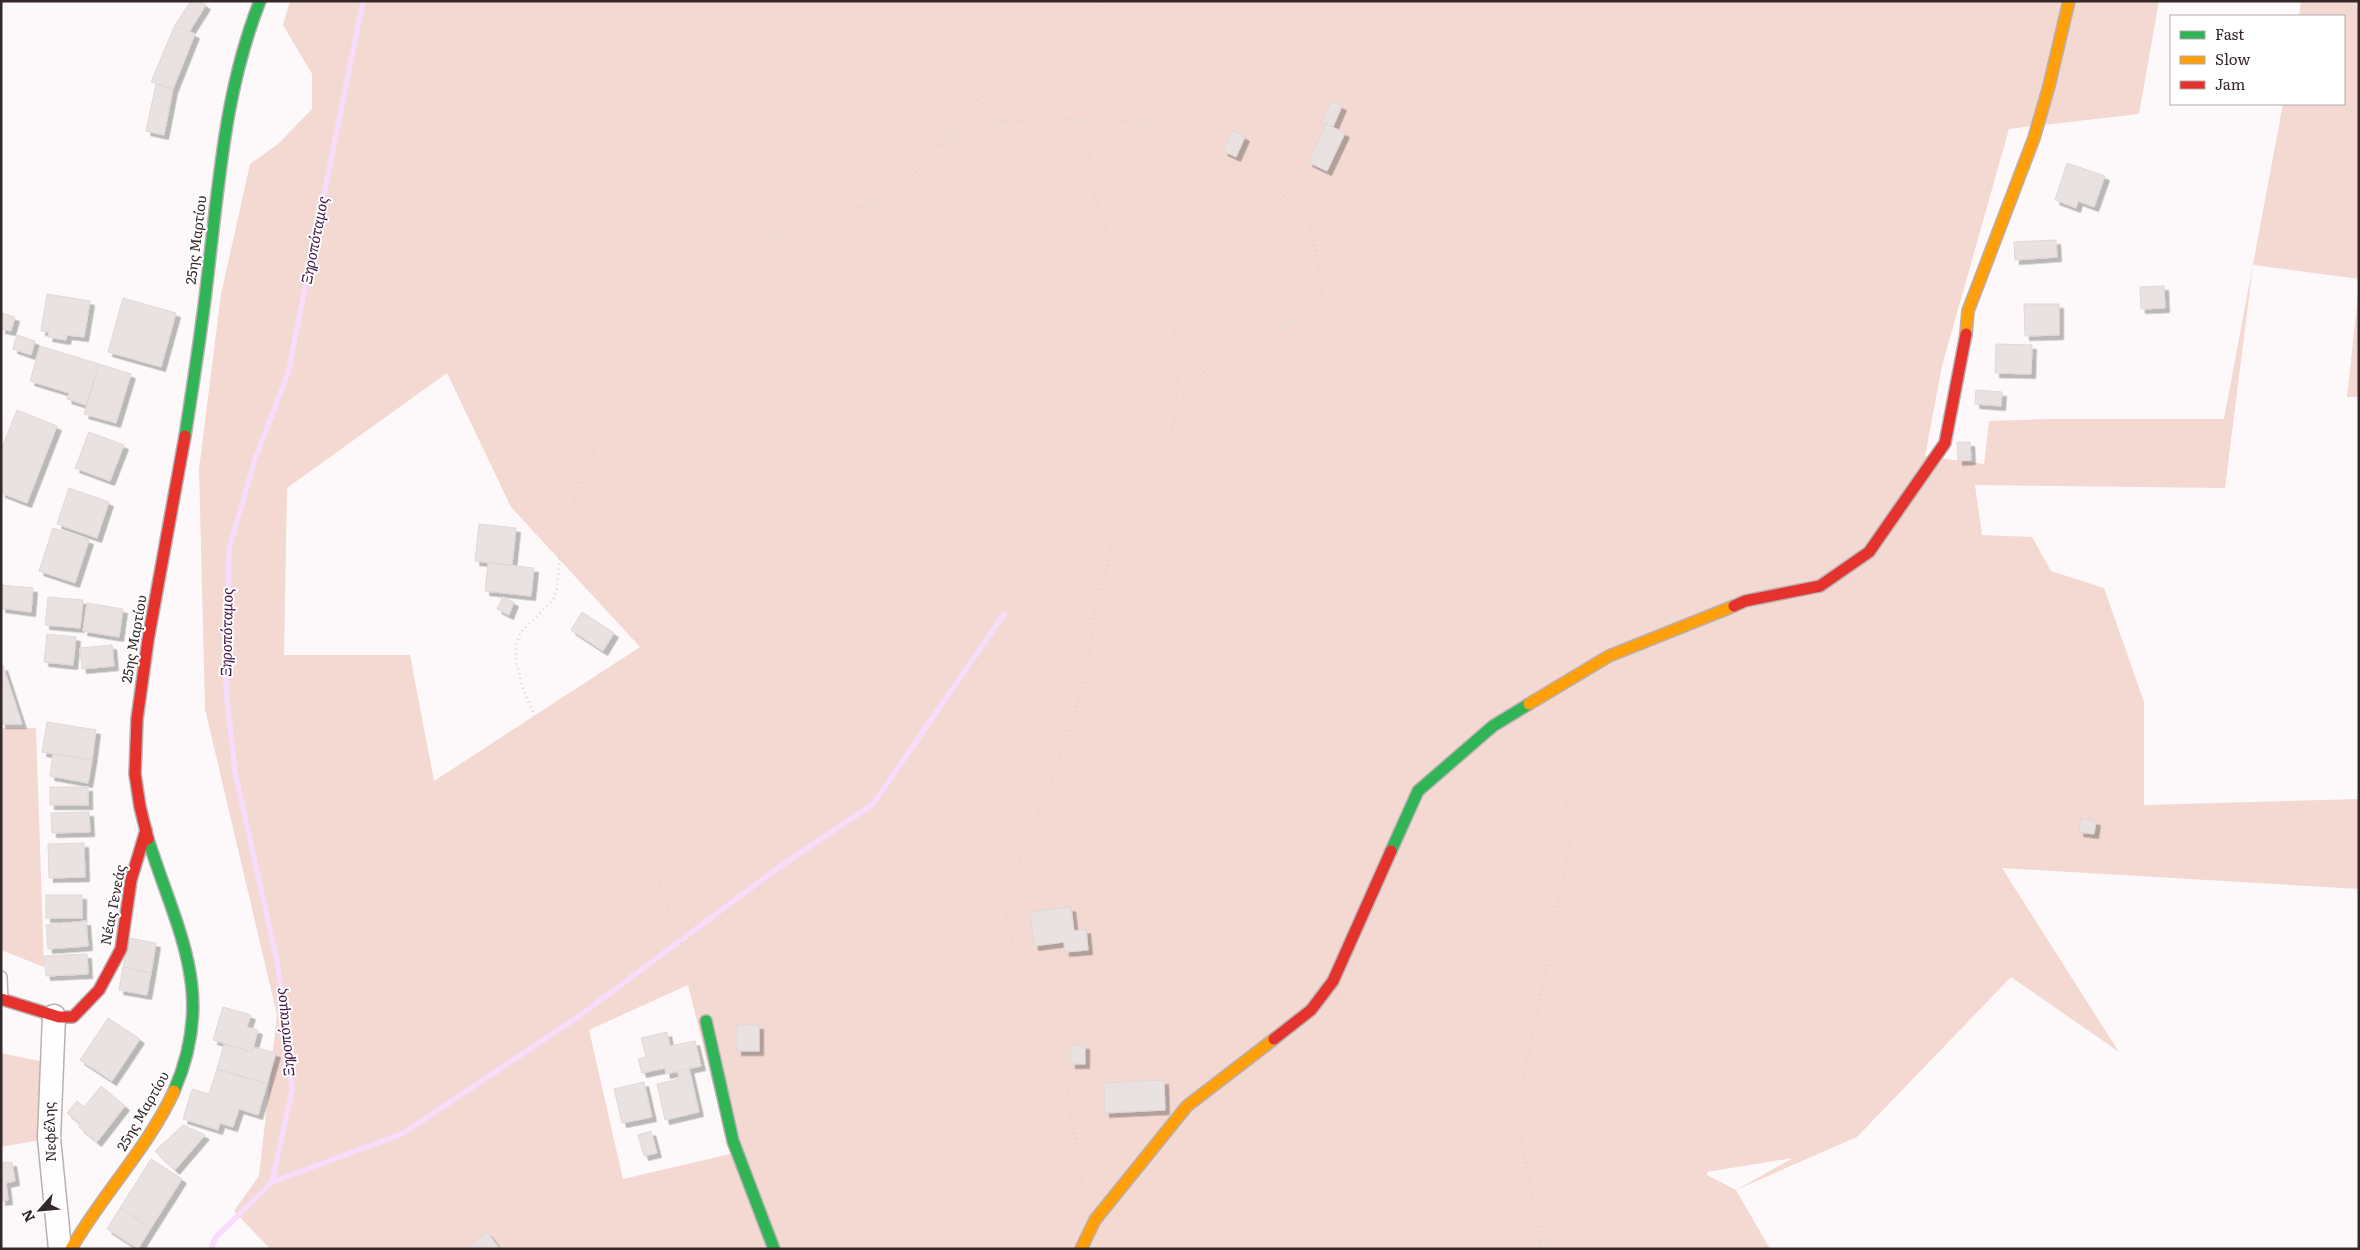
<svg xmlns="http://www.w3.org/2000/svg" width="2360" height="1250" viewBox="0 0 2360 1250" font-family="Literata,serif">
	<defs>
		<filter id="shadow"><feDropShadow dx="4.5" dy="4.5" stdDeviation="0" flood-color="#0004"/></filter>
	</defs>
	<rect width="100%" height="100%" fill="#fdf9fa"/>
	<g fill="#f3d9d1" fill-rule="evenodd">
		<path d="M290,1H2159L2139,114L2009,129L1942,366L1925,456L1984,464L1989,421L2045,419H2224L2283,104H2344V16H2299L2301,1H2359V279L2253,265L2225,488L1975,485L1982,535L2032,537L2051,571L2104,588L2144,702V805L2359,799V889L2002,868L2119,1052L2011,977L1857,1137L1736,1190L1770,1249H270L234,1211L259,1176L277,1015L205,709L199,469L221,294L250,164L278,144L312,109V74L283,25ZM447,373L511,507L640,647L434,781L410,655H284L287,488ZM688,985L730,1154L623,1179L589,1030ZM1793,1158L1736,1190L1707,1175V1172Z"/>
		<path d="M2359,286V397H2347Z"/>
		<path d="M1,728H36L44,967L1,950Z"/>
		<path d="M1,1053L44,1062L40,1140L1,1147Z"/>
	</g>
	<g fill="none" stroke-linecap="round" stroke-linejoin="round">
		<g stroke="#f7dcfb" stroke-width="5.5">
			<path d="M272,1182L402,1134L579,1016L782,865L873,804L1004,614"/>
			<path d="M211,1249L215,1238L272,1182L292,1090L278,966L235,772L226,690L229,549L255,459L288,373L363,1"/>
		</g>
	</g>
	<g fill="#eae1e1" stroke="#e0d7d8" filter="url(#shadow)">
		<path d="M191,1H199L206,5L189,32L175,25Z"/>
		<path d="M175,25L195,34L173,89L151,82Z"/>
		<path d="M156,84L173,89L164,135L146,131Z"/>
		<path d="M1331,101L1342,106L1333,127L1321,122Z"/>
		<path d="M1326,124L1345,133L1327,171L1308,162Z"/>
		<path d="M1232,130L1245,137L1236,157L1223,151Z"/>
		<path d="M2067,163L2105,176L2094,207L2078,201L2076,208L2055,200Z"/>
		<path d="M2056,240L2057,257L2015,260L2014,242Z"/>
		<path d="M2164,286L2165,308L2141,309L2140,287Z"/>
		<path d="M47,294L90,301L84,337L67,335L66,340L48,337L49,332L41,331Z"/>
		<path d="M123,298L176,313L161,367L108,352Z"/>
		<path d="M2024,304H2059V335L2025,336Z"/>
		<path d="M1,313L15,317L11,331L1,329Z"/>
		<path d="M17,335L35,341L31,355L13,349Z"/>
		<path d="M1996,344L2032,345L2031,374L1995,373Z"/>
		<path d="M40,346L99,364L86,405L67,399L69,393L30,381Z"/>
		<path d="M99,364L131,374L116,423L84,414Z"/>
		<path d="M1976,390L2002,392L2001,406L1975,404Z"/>
		<path d="M17,410L57,426L27,503L1,493V450Z"/>
		<path d="M89,432L124,445L110,481L75,468Z"/>
		<path d="M1957,442H1970L1971,460L1958,461Z"/>
		<path d="M69,488L109,502L97,538L57,524Z"/>
		<path d="M479,524L516,528L512,565L475,561Z"/>
		<path d="M53,528L89,540L75,583L39,571Z"/>
		<path d="M488,563L534,568L531,596L485,591Z"/>
		<path d="M1,585L33,588L31,612L1,608Z"/>
		<path d="M48,597L83,600L80,628L45,625Z"/>
		<path d="M503,597L514,602L509,615L497,609Z"/>
		<path d="M87,603L123,609L119,637L83,631Z"/>
		<path d="M582,612L614,633L603,651L571,630Z"/>
		<path d="M47,634L76,637L73,665L44,662Z"/>
		<path d="M112,645L114,666L82,669L80,648Z"/>
		<path d="M3,666L22,724H1V667Z"/>
		<path d="M47,722L96,730L92,760L42,752Z"/>
		<path d="M53,754L92,760L88,783L50,776Z"/>
		<rect x="50" y="787" width="38" height="18"/>
		<path d="M89,812L90,832L52,833L51,813Z"/>
		<path d="M2081,819L2096,821L2094,834L2079,832Z"/>
		<path d="M84,843L85,877L49,878L48,844Z"/>
		<rect x="46" y="895" width="36" height="23"/>
		<path d="M1071,907L1074,931L1086,929L1088,950L1065,952L1064,942L1034,946L1030,912Z"/>
		<path d="M86,921L88,946L48,949L46,925Z"/>
		<path d="M129,938L156,943L151,973L123,967Z"/>
		<path d="M87,954L88,974L46,976L44,956Z"/>
		<path d="M123,967L151,973L147,995L119,990Z"/>
		<path d="M223,1007L251,1015L247,1027L258,1030L252,1052L213,1040Z"/>
		<path d="M108,1018L140,1039L112,1081L80,1060Z"/>
		<rect x="737" y="1025" width="22" height="26"/>
		<path d="M667,1032L670,1046L695,1041L701,1066L666,1074L665,1068L642,1073L638,1059L646,1057L641,1038Z"/>
		<path d="M224,1044L252,1052L253,1047L276,1053L267,1084L217,1069Z"/>
		<rect x="1071" y="1045" width="14" height="19"/>
		<path d="M689,1068L699,1112L665,1120L657,1084L679,1079L678,1071Z"/>
		<path d="M217,1069L267,1084L258,1115L239,1109L233,1127L220,1123L218,1130L183,1119L192,1089L209,1094Z"/>
		<path d="M1164,1080L1165,1110L1105,1113L1104,1083Z"/>
		<path d="M644,1082L652,1117L622,1123L614,1089Z"/>
		<path d="M101,1086L125,1106L97,1142L79,1127L81,1124L67,1113L77,1101L84,1107Z"/>
		<path d="M183,1125L205,1135L175,1170L155,1151Z"/>
		<path d="M651,1131L657,1153L644,1156L638,1135Z"/>
		<path d="M151,1159L182,1179L151,1228L120,1208Z"/>
		<path d="M12,1162L15,1181L6,1183L8,1200L1,1201V1163Z"/>
		<path d="M120,1208L151,1228L138,1249L107,1229Z"/>
		<path d="M487,1232L500,1249H466Z"/>
	</g>
	<g fill="none" stroke-linecap="round" stroke-linejoin="round">
		<g stroke="#b8b0b2" stroke-width="14">
			<path id="lane" d="M1,977L2,1000"/>
		</g>
		<g stroke="#b8b0b2" stroke-width="25">
			<path id="street" d="M54,1016L49,1138L60,1249"/>
		</g>
		<g stroke="#b8b0b2" stroke-width="14">
			<g id="fast">
				<path d="M185,436C194,379 203,322 209,264C220,173 226,87 260,1"/>
				<path d="M148,839C177,931 217,993 174,1091"/>
				<path d="M1391,851L1418,791L1493,726L1529,704"/>
				<path d="M706,1021L733,1141L774,1249"/>
			</g>
		</g>
		<g stroke="#b8b0b2" stroke-width="14">
			<g id="slow">
				<path d="M1966,334L1968,311L2034,138L2049,86L2069,1"/>
				<path d="M1529,704L1609,656L1734,606"/>
				<path d="M71,1249C102,1195 149,1146 174,1091"/>
				<path d="M1081,1249L1095,1220L1187,1106L1274,1039"/>
			</g>
		</g>
		<g stroke="#b8b0b2" stroke-width="14">
			<g id="jam">
				<path d="M1734,606L1745,601L1820,586L1869,552L1945,443L1966,334"/>
				<path d="M148,839L140,807L135,774L137,719L148,640L185,436"/>
				<path d="M1,999L59,1017H73L99,990L121,949L131,880L146,830"/>
				<path d="M1274,1039L1311,1010L1333,981L1391,851"/>
			</g>
		</g>
		<g stroke="#d9d7d8" stroke-width="3" stroke-dasharray="1 4" stroke-linecap="butt">
			<path d="M1068,119L1088,147L1098,212L1108,233L1164,306L1172,320L1176,334L1177,408"/>
			<path d="M937,146L971,127L1008,121L1096,119L1139,123L1168,134L1266,182L1287,199L1306,219L1312,233L1323,288L1318,304L1311,314L1301,319L1251,338L1221,356L1195,380L1177,409L1165,455L1134,496L1114,537L1094,615L1085,678L1067,740L1007,894V928L1016,953L1058,1019L1065,1038L1068,1093L1082,1185L1086,1196"/>
			<path d="M1313,232L1369,123"/>
			<path d="M1512,741L1555,774L1567,799L1569,851L1523,1081L1522,1140L1542,1249"/>
			<path d="M700,1001L677,930L653,868L622,820L558,757L539,726L523,688L516,661V645L520,633L553,600L557,588L562,533L598,438C606,423 624,420 635,407C646,391 654,374 666,359C683,338 703,319 717,297C724,288 728,277 734,267C742,256 779,231 792,224C826,205 868,214 900,191L969,107L1017,68L1038,48L1057,34L1083,21L1095,13L1103,1"/>
		</g>
		<use href="#lane" stroke="#fffefe" stroke-width="11"/>
		<use href="#street" stroke="#fffefe" stroke-width="22"/>
		<use href="#fast" stroke="#30b455" stroke-width="11"/>
		<use href="#slow" stroke="#ff9f0a" stroke-width="11"/>
		<use href="#jam" stroke="#e5322d" stroke-width="11"/>
	</g>
	<g text-anchor="middle" stroke-width="4" stroke-linejoin="round" paint-order="stroke">
		<g font-size="14" fill="#34282b" stroke="#fff">
			<text transform="translate(196 240) rotate(-83)" y="5">25ης Μαρτίου</text>
			<text transform="translate(134 639) rotate(-80)" y="5">25ης Μαρτίου</text>
			<text transform="translate(113 905) rotate(-79)" y="5">Νέας Γενεάς</text>
			<text transform="translate(143 1111) rotate(-60)" y="5">25ης Μαρτίου</text>
			<text transform="translate(50 1132) rotate(-92)" y="5">Νεφέλης</text>
		</g>
		<g font-size="15" font-style="italic" fill="#411549" stroke="#fff">
			<text transform="translate(315 240) rotate(-79)" y="5">Ξηροπόταμος</text>
			<text transform="translate(227 632) rotate(-89)" y="5">Ξηροπόταμος</text>
			<text transform="translate(285 1032) rotate(-96)" y="5">Ξηροπόταμος</text>
		</g>
	</g>
	<rect width="2360" height="1250" fill="none" stroke="#34282b" stroke-width="5"/>
	<rect x="2170" y="15" width="175" height="90" fill="#ffffff" stroke="#aea9aa"/>
	<rect x="2180" y="31" width="25" height="8" fill="#30b455" stroke="#aea9aa"/>
	<text x="2215" y="40" font-size="15" fill="#34282b">Fast</text>
	<rect x="2180" y="56" width="25" height="8" fill="#ff9f0a" stroke="#aea9aa"/>
	<text x="2215" y="65" font-size="15" fill="#34282b">Slow</text>
	<rect x="2180" y="81" width="25" height="8" fill="#e5322d" stroke="#aea9aa"/>
	<text x="2215" y="90" font-size="15" fill="#34282b">Jam</text>
	<g transform="translate(40 1210) rotate(243)" stroke="#ffffff" stroke-width="4" paint-order="stroke">
	<path d="M0-4L9 19L0 12L-9 19Z" fill="#34282b"/>
	<text y="-8" font-size="14" font-weight="bold" text-anchor="middle" fill="#34282b">N</text>
	</g>
</svg>
